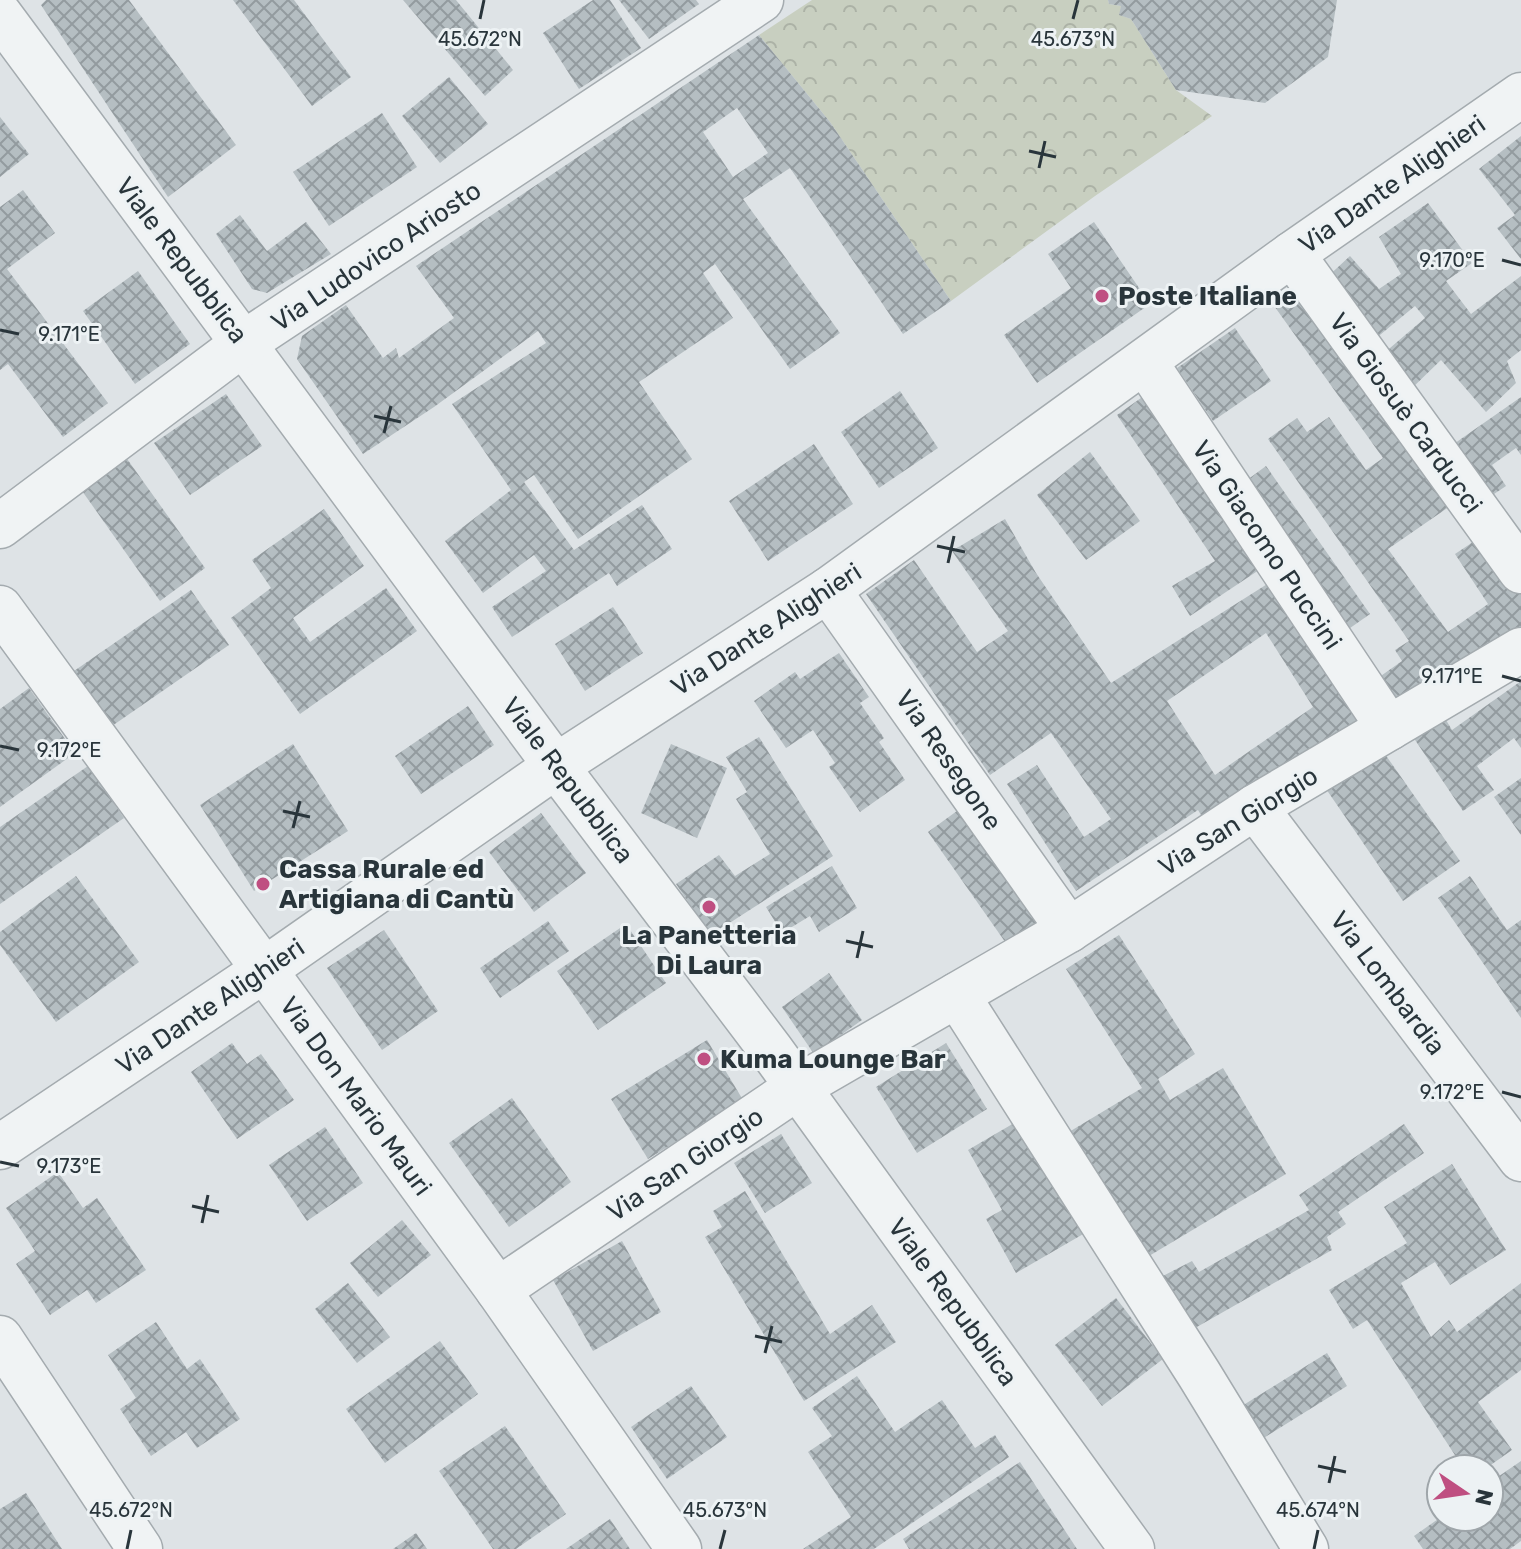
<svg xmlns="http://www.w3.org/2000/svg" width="1521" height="1549" viewBox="0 0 1521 1549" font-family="Rubik,sans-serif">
	<defs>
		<pattern id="forest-crowns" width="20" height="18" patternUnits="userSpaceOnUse" patternTransform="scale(2)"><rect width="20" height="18" fill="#c8cfc0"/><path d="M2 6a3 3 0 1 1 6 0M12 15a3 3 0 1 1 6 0" fill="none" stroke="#acb2a6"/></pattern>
		<pattern id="building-cross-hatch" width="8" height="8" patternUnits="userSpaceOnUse" patternTransform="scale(2)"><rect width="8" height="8" fill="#b5bec2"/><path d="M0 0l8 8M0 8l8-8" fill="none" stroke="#939b9f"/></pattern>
	</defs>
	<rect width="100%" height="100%" fill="#dee3e6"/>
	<path fill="url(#forest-crowns)" d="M812,0H1108L1109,4L1121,6L1120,15L1131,19L1176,90L1212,116L1095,196L951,301L830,122L759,35Z"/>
	<g fill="url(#building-cross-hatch)" fill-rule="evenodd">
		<path d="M46,0H129L236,145L168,197L41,5Z"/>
		<path d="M233,0H294L351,77L312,106Z"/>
		<path d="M403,0H456L513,70L485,96Z"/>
		<path d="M593,0H610L641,48L579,89L543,33Z"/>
		<path d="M619,0H696L699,4L649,39Z"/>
		<path d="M1108,0H1337L1328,57L1265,103L1176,90L1131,19L1119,15L1121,6L1109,4Z"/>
		<path d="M759,35L830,122L951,301L903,334L790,168L743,199L840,333L790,369L715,264L703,273L733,318L639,382L692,459L578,539L534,475L524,482L574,550L642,505L672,549L617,586L609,573L512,637L492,607L546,571L534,555L483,593L445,541L511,490L452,404L546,343L538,331L434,407L363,454L297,359L302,336L346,305L383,358L396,348L399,358L454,318L416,266ZM737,108L768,153L733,177L703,132Z"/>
		<path d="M449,77L488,124L440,163L402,116Z"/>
		<path d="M382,113L417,167L329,226L293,172Z"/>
		<path d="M0,117L29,154L0,177Z"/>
		<path d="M1521,136V259L1497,228L1515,215L1479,169Z"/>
		<path d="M23,190L55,233L7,269L108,403L63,437L8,364L0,370V207Z"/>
		<path d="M1428,203L1472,263L1446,281L1471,314L1521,276V350L1507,361L1516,383L1486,412L1441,360L1409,391L1383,354L1425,318L1415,306L1369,344L1324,280L1350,256L1379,289L1401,274L1379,237Z"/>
		<path d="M240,215L267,251L306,222L331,254L267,293L252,289L216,234Z"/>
		<path d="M1094,222L1150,304L1037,383L1004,335L1071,288L1048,254Z"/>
		<path d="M138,271L190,344L135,384L83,311Z"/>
		<path d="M1300,285L1456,502L1388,549L1448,632L1488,604L1455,554L1482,536L1521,594V631L1393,720L1368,685L1402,661L1395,650L1409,641L1268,439L1297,418L1307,432L1329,417L1366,470L1383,458L1272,303Z"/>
		<path d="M1235,328L1271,381L1213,421L1177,368Z"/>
		<path d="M900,391L938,448L879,488L841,432Z"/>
		<path d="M1148,393L1265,566L1190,616L1172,586L1215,561L1117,415Z"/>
		<path d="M226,394L262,446L190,495L154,443Z"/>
		<path d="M1521,397V455L1516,448L1492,465L1506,486L1485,500L1448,448Z"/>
		<path d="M814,444L853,504L768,561L729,501Z"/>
		<path d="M120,449L205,568L160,601L75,481Z"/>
		<path d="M1090,452L1140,521L1086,560L1037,495Z"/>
		<path d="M1266,466L1370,614L1343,633L1239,486Z"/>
		<path d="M324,509L364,566L293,618L310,642L386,588L417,631L300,714L231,618L271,588L252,560Z"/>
		<path d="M1005,519L1036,573L1111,683L1275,579L1368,724L1207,825L1198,810L1076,891L1007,784L1037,765L1084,837L1111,819L1051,733L990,775L866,594L914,560L977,652L1008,631L952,551ZM1266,633L1313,707L1215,775L1167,701Z"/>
		<path d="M191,590L229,645L112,726L74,671Z"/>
		<path d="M613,607L643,653L585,691L555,644Z"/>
		<path d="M839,653L869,697L860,703L884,738L879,742L905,780L860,812L829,767L835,763L813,730L786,748L754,701L795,672L800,679Z"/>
		<path d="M1521,681V748L1514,738L1477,766L1494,790L1463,811L1409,731L1440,710L1452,730Z"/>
		<path d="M29,688L75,753L0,807V709Z"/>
		<path d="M468,706L494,745L421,794L395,756Z"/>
		<path d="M759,737L833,856L711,935L676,884L719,855L735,876L770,854L736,799L747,792L726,757Z"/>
		<path d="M293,744L348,831L254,891L200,805Z"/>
		<path d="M671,744L727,768L697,838L641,813Z"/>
		<path d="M1380,747L1460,861L1403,901L1324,786Z"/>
		<path d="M88,766L124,818L0,904V827Z"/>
		<path d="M1521,778V835L1494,797Z"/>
		<path d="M968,803L1048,917L1008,946L928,832Z"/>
		<path d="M541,813L586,873L534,912L489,852Z"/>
		<path d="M832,866L857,908L819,932L810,916L782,933L766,907Z"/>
		<path d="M76,876L139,962L56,1022L0,945V932Z"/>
		<path d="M1470,876L1507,930L1521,920V1018L1438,898Z"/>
		<path d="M548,921L569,951L500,998L480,968Z"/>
		<path d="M626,924L666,983L598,1030L557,971Z"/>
		<path d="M384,930L438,1011L382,1050L327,968Z"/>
		<path d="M1119,935L1195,1054L1158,1079L1170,1100L1223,1068L1286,1174L1144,1259L1069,1132L1142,1088L1066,969Z"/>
		<path d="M829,973L862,1020L814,1054L782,1007Z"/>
		<path d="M707,1040L743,1100L648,1159L611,1099Z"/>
		<path d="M232,1043L247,1064L261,1054L294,1100L237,1139L191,1072Z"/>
		<path d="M946,1043L987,1109L917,1153L876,1087Z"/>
		<path d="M512,1098L571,1182L509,1227L449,1143Z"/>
		<path d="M1021,1119L1085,1233L1016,1273L986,1219L1002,1210L968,1150Z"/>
		<path d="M1404,1124L1424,1153L1338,1212L1346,1224L1327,1237L1332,1250L1188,1332L1159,1278L1192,1261L1199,1272L1309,1210L1299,1195Z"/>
		<path d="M325,1127L363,1183L307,1221L269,1165Z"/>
		<path d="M781,1134L812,1183L765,1213L734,1163Z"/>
		<path d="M1452,1164L1506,1250L1450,1285L1435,1262L1401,1283L1431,1337L1449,1320L1457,1332L1521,1283V1370L1478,1402L1512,1450L1485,1469H1464L1367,1320L1353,1329L1329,1290L1407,1243L1384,1207Z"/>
		<path d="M58,1172L83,1208L97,1198L146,1270L96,1303L87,1290L50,1315L16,1264L35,1251L6,1208Z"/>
		<path d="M745,1191L830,1334L872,1305L896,1342L804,1401L705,1237L722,1227L713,1211Z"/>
		<path d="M402,1220L431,1255L378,1297L350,1263Z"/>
		<path d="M622,1241L661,1312L593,1351L553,1280Z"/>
		<path d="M348,1283L390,1337L357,1363L315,1309Z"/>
		<path d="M1116,1298L1163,1359L1102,1406L1055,1345Z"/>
		<path d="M156,1322L187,1369L200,1359L240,1419L197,1448L186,1432L151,1456L120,1409L136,1398L108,1355Z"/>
		<path d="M440,1341L478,1394L385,1463L346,1409Z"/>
		<path d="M1327,1353L1347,1386L1257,1442L1237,1409Z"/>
		<path d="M857,1376L895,1432L942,1400L975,1448L995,1435L1009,1457L874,1549H803L851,1517L808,1452L832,1436L812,1408Z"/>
		<path d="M691,1386L727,1437L667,1479L631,1427Z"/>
		<path d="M505,1426L566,1514L516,1549H493L439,1471Z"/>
		<path d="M1521,1461V1541L1510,1549H1423L1414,1536L1441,1517H1489V1483Z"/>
		<path d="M1020,1462L1077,1549H909L903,1539Z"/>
		<path d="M26,1493L62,1549H0V1509Z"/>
		<path d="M610,1519L630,1549H566Z"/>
		<path d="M416,1533L427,1549H393Z"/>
	</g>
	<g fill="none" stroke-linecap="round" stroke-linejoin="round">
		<g stroke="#a4abaf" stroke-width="47">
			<g id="minor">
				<path d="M0,15L556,766L771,1050L1132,1549"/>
				<path d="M1292,254L1521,571"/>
				<path d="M1145,362L1389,728"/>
				<path d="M0,526L244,343L761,0"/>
				<path d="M828,590L1069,930"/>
				<path d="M0,608L498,1290L679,1549"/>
				<path d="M1255,807L1521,1159"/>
				<path d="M957,995L1199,1374L1306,1549"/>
				<path d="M0,1147L264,970L556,766L828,590L1292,254L1521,95"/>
				<path d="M498,1290L798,1087L1069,930L1255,807L1521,650"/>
				<path d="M0,1338L140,1549"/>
			</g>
		</g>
		<use href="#minor" stroke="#f0f3f4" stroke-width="44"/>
	</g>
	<path fill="none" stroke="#29353b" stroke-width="3" d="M480,19L484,0M1073,19L1078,0M1029,151L1056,157M1039,168L1045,141M1502,260L1521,265M0,330L19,334M374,416L401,422M384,433L391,406M937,546L965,552M948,563L954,536M1502,676L1521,681M0,746L19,750M283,811L310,817M293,828L300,801M846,941L873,947M857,958L863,931M1502,1092L1521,1097M0,1162L19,1166M192,1206L219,1212M202,1223L208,1195M755,1336L782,1342M765,1353L772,1326M1318,1466L1346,1472M1329,1483L1335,1456M127,1549L131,1530M720,1549L725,1530M1314,1549L1318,1530"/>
	<g fill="#bf4f81" stroke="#edf2f4" stroke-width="3">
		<circle cx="1102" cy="296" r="8"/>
		<circle cx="263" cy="884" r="8"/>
		<circle cx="709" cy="907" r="8"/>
		<circle cx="704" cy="1059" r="8"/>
	</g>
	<g text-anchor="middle" stroke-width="6" stroke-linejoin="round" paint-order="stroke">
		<g font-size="26" fill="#29353b" stroke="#edf2f4">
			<text transform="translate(1392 184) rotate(-35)" y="9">Via Dante Alighieri</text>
			<text transform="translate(376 256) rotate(-34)" y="9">Via Ludovico Ariosto</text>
			<text transform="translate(182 260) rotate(53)" y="9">Viale Repubblica</text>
			<text transform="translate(1406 413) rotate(54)" y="9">Via Giosuè Carducci</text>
			<text transform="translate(1267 545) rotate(56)" y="9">Via Giacomo Puccini</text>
			<text transform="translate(766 629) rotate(-33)" y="9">Via Dante Alighieri</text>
			<text transform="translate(949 760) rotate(55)" y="9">Via Resegone</text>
			<text transform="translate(568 780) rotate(53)" y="9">Viale Repubblica</text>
			<text transform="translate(1238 821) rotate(-32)" y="9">Via San Giorgio</text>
			<text transform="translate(1388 983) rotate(53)" y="9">Via Lombardia</text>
			<text transform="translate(210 1006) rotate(-34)" y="9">Via Dante Alighieri</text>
			<text transform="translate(356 1096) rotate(54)" y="9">Via Don Mario Mauri</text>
			<text transform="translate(685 1164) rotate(-34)" y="9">Via San Giorgio</text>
			<text transform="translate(953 1302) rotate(54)" y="9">Viale Repubblica</text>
		</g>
		<g font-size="26" font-weight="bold" fill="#29353b" stroke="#edf2f4" text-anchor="start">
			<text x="1118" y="305">Poste Italiane</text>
			<text x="279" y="878">Cassa Rurale ed<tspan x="279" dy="30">Artigiana di Cantù</tspan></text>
			<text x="709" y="944" text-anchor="middle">La Panetteria<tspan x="709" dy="30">Di Laura</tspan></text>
			<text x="720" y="1068">Kuma Lounge Bar</text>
		</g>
	</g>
	<g font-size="20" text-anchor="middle" fill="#29353b" stroke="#edf2f4" stroke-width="6" stroke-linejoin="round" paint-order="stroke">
		<text x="480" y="46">45.672°N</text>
		<text x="1073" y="46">45.673°N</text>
		<text x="1452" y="267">9.170°E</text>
		<text x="69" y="341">9.171°E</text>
		<text x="1452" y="683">9.171°E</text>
		<text x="69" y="757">9.172°E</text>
		<text x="1452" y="1099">9.172°E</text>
		<text x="69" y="1173">9.173°E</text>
		<text x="131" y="1517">45.672°N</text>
		<text x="725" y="1517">45.673°N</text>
		<text x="1318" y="1517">45.674°N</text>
	</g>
	<g transform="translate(1465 1493) rotate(103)"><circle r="38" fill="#edf2f4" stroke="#9fa6aa" stroke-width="2"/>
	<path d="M0-6L14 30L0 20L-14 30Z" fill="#bf4f81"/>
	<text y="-12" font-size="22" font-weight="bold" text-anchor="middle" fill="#29353b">N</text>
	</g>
</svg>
